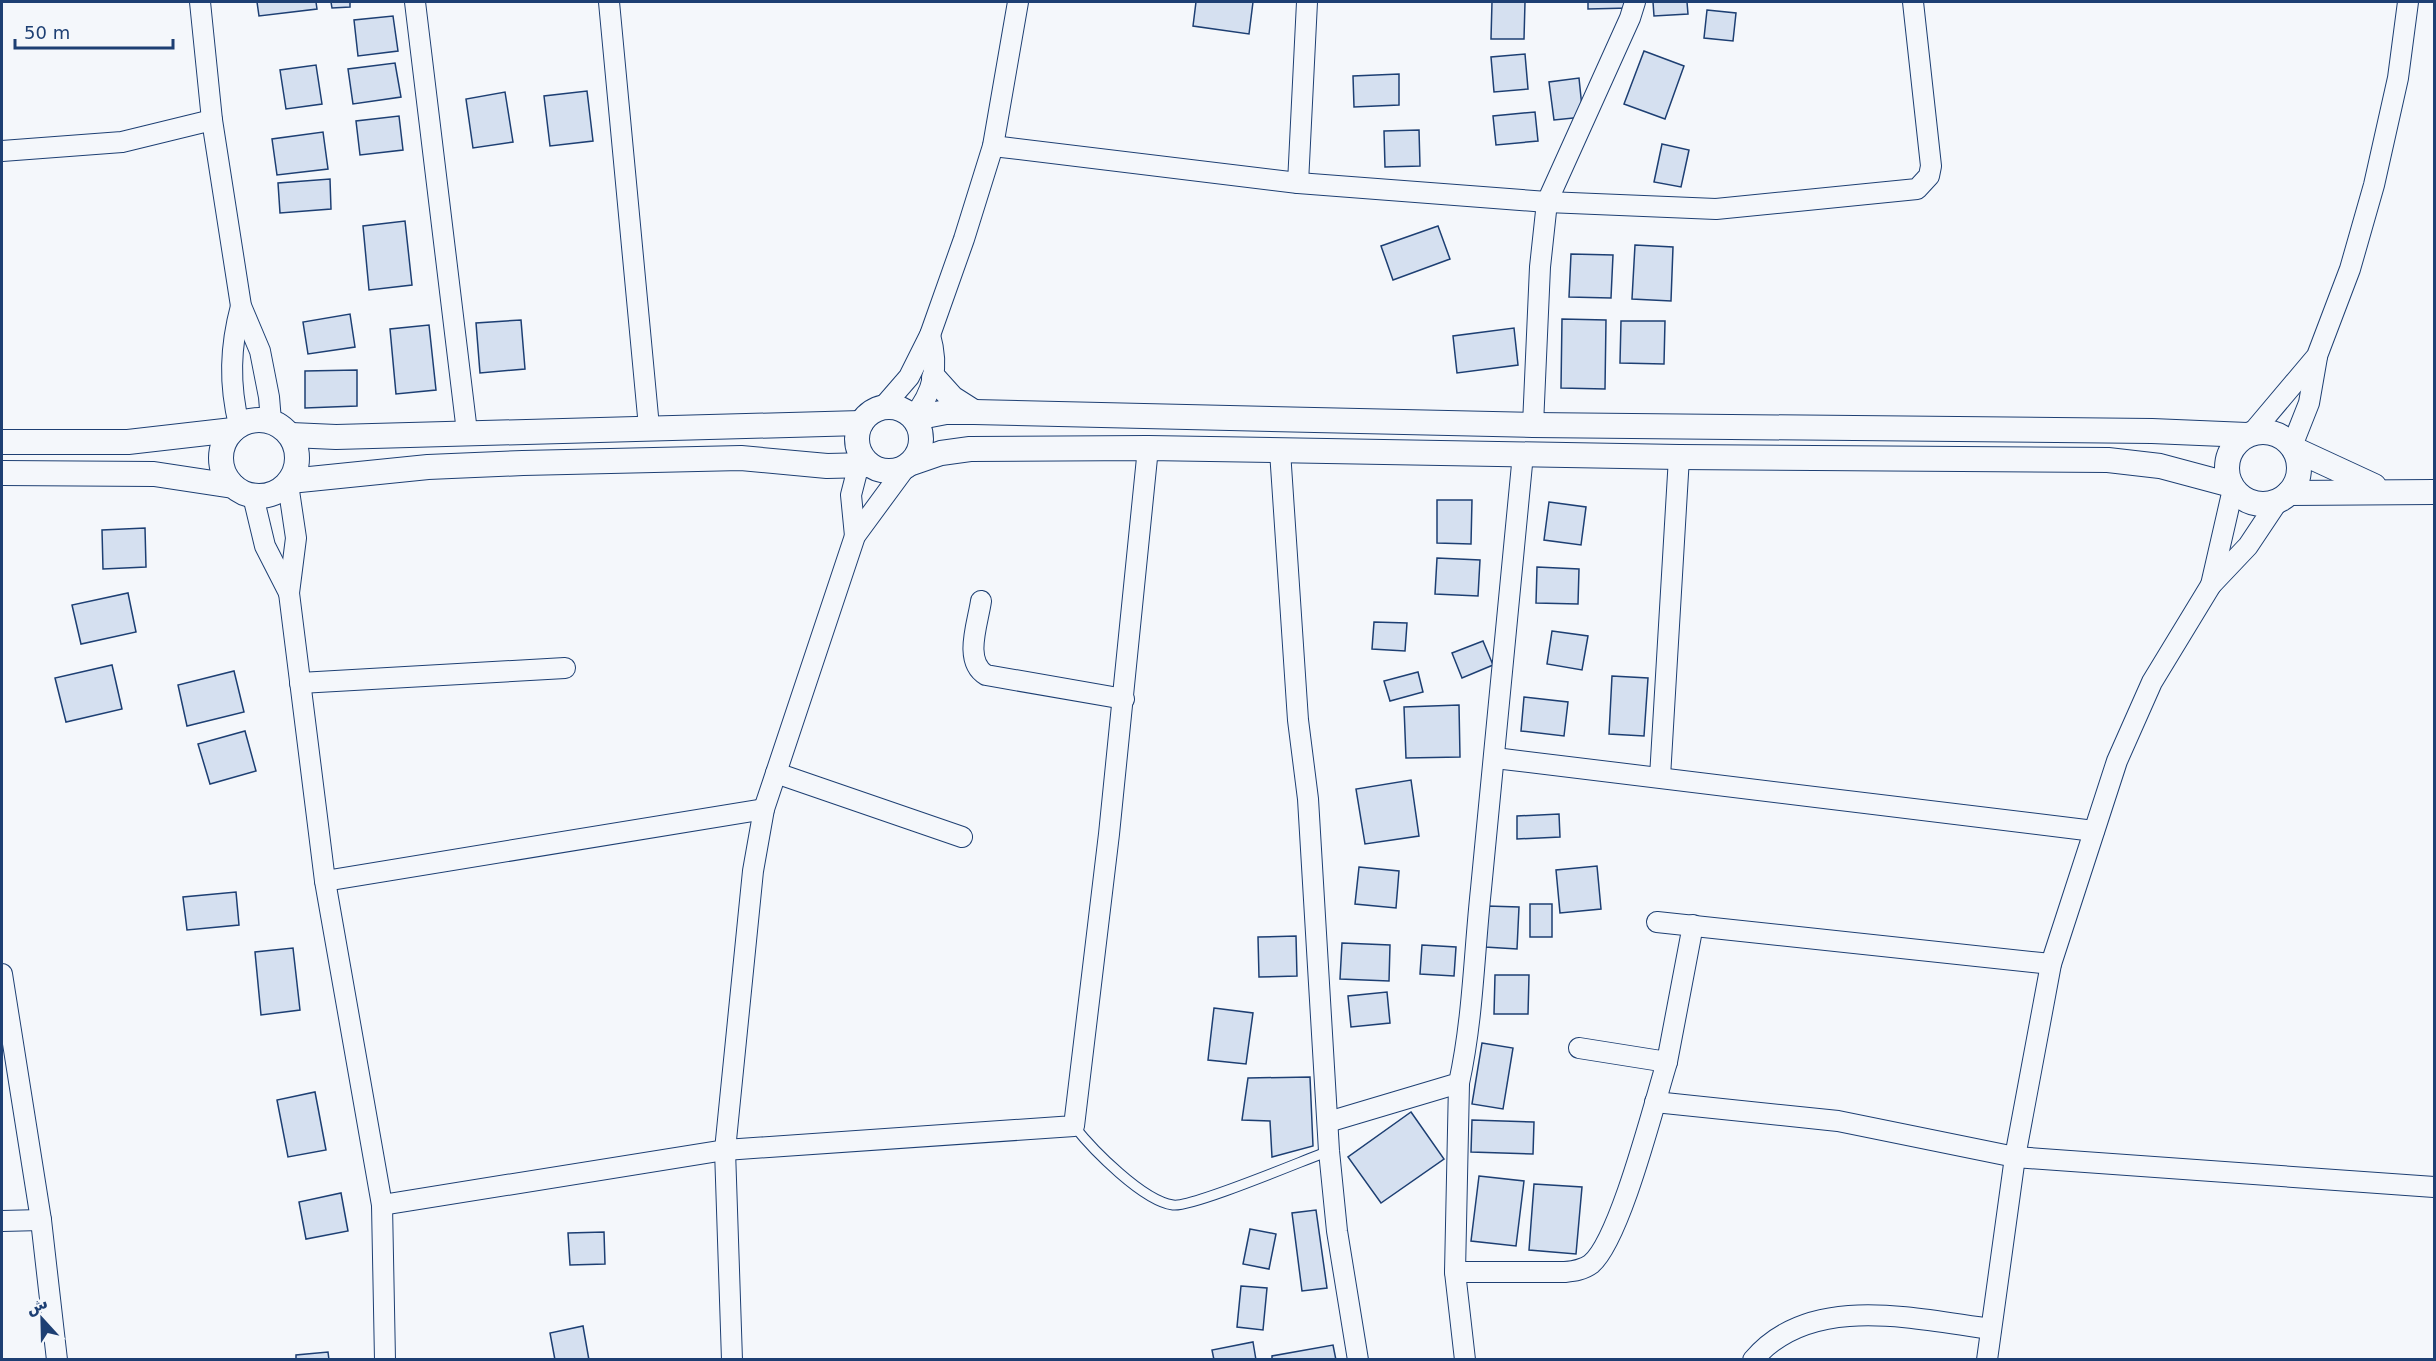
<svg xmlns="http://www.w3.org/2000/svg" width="2436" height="1361" viewBox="0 0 2436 1361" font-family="'DejaVu Sans',Cairo,sans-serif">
	<rect width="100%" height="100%" fill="#f4f7fb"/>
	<g fill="#d5e0f0" stroke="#1d3f73" stroke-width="1.5">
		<path d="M257,2H316L317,9L259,16Z"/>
		<path d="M331,2H350V7L332,8Z"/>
		<path d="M1196,2H1253L1249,34L1193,26Z"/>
		<path d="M1492,2H1525L1524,39H1491Z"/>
		<path d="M1588,2H1629V8L1588,9Z"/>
		<path d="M1653,2H1687L1688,14L1654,16Z"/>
		<path d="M1707,10L1736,13L1733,41L1704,38Z"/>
		<path d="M393,16L398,51L358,56L354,20Z"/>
		<path d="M1644,51L1684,66L1665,119L1624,104Z"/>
		<path d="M1525,54L1528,89L1494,92L1491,57Z"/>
		<path d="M395,63L401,97L353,104L348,69Z"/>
		<path d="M316,65L322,104L286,109L280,70Z"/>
		<path d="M1399,74V105L1354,107L1353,76Z"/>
		<path d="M1579,78L1583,117L1554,120L1549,82Z"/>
		<path d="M587,91L593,141L550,146L544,96Z"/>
		<path d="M505,92L513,142L473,148L466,99Z"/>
		<path d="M1535,112L1538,141L1496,145L1493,116Z"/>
		<path d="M399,116L403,150L360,155L356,121Z"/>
		<path d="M1419,130L1420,166L1385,167L1384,131Z"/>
		<path d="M323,132L328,169L277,175L272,139Z"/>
		<path d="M1662,144L1689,150L1681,187L1654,182Z"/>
		<path d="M330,179L331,209L280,213L278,183Z"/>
		<path d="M405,221L412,285L369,290L363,226Z"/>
		<path d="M1438,226L1450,259L1393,280L1381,246Z"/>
		<path d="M1635,245L1673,247L1671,301L1632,299Z"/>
		<path d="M1571,254L1613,255L1611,298L1569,297Z"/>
		<path d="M350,314L355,347L308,354L303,322Z"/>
		<path d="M1562,319L1606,320L1605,389L1561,388Z"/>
		<path d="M521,320L525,369L480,373L476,323Z"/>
		<path d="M1621,321H1665L1664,364L1620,363Z"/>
		<path d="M429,325L436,390L396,394L390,329Z"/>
		<path d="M1514,328L1518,365L1457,373L1453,336Z"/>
		<path d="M357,370V406L305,408V371Z"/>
		<path d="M1437,500H1472L1471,544L1437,543Z"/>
		<path d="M1549,502L1586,507L1581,545L1544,540Z"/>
		<path d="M145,528L146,567L103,569L102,530Z"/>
		<path d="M1437,558L1480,560L1478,596L1435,594Z"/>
		<path d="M1537,567L1579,569L1578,604L1536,603Z"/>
		<path d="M128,593L136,632L81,644L72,605Z"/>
		<path d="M1374,622L1407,623L1405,651L1372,649Z"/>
		<path d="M1552,631L1588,636L1582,670L1547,664Z"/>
		<path d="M1483,641L1493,665L1462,678L1452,653Z"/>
		<path d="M112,665L122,709L66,722L55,678Z"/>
		<path d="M234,671L244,712L187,726L178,685Z"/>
		<path d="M1418,672L1423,692L1390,701L1384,681Z"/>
		<path d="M1612,676L1648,678L1644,736L1609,734Z"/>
		<path d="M1524,697L1568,702L1564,736L1521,731Z"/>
		<path d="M1459,705L1460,757L1406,758L1404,707Z"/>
		<path d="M245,731L256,771L210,784L198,744Z"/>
		<path d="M1411,780L1419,836L1365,844L1356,789Z"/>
		<path d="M1559,814L1560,837L1517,839V816Z"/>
		<path d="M1597,866L1601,909L1560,913L1556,870Z"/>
		<path d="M1359,867L1399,871L1396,908L1355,904Z"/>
		<path d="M236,892L239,925L187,930L183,897Z"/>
		<rect x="1530" y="904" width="22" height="33"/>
		<path d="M1487,906L1519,907L1517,949L1485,947Z"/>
		<path d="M1296,936L1297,976L1259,977L1258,937Z"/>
		<path d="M1342,943L1390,945L1389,981L1340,979Z"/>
		<path d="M1422,945L1456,947L1454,976L1420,974Z"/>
		<path d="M293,948L300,1010L261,1015L255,952Z"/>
		<path d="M1495,975H1529L1528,1014H1494Z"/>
		<path d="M1387,992L1390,1023L1351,1027L1348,996Z"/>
		<path d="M1214,1008L1253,1013L1246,1064L1208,1060Z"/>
		<path d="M1482,1043L1513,1048L1503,1109L1472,1104Z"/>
		<path d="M1310,1077L1313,1146L1272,1157L1270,1121L1242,1120L1248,1078Z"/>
		<path d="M315,1092L326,1150L288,1157L277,1100Z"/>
		<path d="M1411,1112L1444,1159L1381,1203L1348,1157Z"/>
		<path d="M1472,1120L1534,1122L1533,1154L1471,1152Z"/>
		<path d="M1479,1176L1524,1181L1516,1246L1471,1241Z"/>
		<path d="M1534,1184L1582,1187L1576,1254L1529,1250Z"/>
		<path d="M341,1193L348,1231L306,1239L299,1202Z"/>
		<path d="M1316,1210L1327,1288L1302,1291L1292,1213Z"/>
		<path d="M1250,1229L1276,1234L1269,1269L1243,1264Z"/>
		<path d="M604,1232L605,1264L570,1265L568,1233Z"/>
		<path d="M1241,1286L1267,1288L1263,1330L1237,1327Z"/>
		<path d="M583,1326L589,1360H555L550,1333Z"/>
		<path d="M1253,1342L1256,1360H1214L1212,1350Z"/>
		<path d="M1333,1345L1336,1360H1272V1356Z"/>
		<path d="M328,1352L329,1360H296V1355Z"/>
	</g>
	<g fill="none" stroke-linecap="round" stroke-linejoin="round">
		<g stroke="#1d3f73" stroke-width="11">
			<path id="service" d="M1074,1126C1093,1150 1143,1201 1173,1205C1191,1208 1304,1160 1329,1151"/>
		</g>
		<g stroke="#1d3f73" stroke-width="22">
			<g id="minor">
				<path d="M200,2L212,120L241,306L260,351L269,397L271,421"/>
				<path d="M415,2L467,432"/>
				<path d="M609,2L649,427"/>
				<path d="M993,146L1298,183L1547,202L1716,209L1917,189L1929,176L1931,166L1913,2"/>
				<path d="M2,151L122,142L212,120"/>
				<path d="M1298,183L1307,2"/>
				<path d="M883,407L909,377L930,335L964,239L993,146L1018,2"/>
				<path d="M913,417C934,392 939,367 930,335"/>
				<path d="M239,425C229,384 230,347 241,306"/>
				<path d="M1533,425L1540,267L1547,202L1630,18L1635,2"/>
				<path d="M2252,433L2317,356L2350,269L2374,185L2398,78L2408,2"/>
				<path d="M2292,446L2309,403L2317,357"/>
				<path d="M1280,451L1298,720L1308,799L1329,1151L1337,1231L1358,1360"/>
				<path d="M288,484L296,538L289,593L325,881L382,1205L385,1360"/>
				<path d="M253,496L265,546L289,593"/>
				<path d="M855,536L851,495L861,456"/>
				<path d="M2211,585L2233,489"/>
				<path d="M981,601C978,623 963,661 986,675L1124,699"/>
				<path d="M300,683L565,668"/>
				<path d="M1495,758L2094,831"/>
				<path d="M776,773L962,837"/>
				<path d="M1660,777L1679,457"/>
				<path d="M325,881L764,809"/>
				<path d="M1657,922L2051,964"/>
				<path d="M2,974L41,1220L57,1360"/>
				<path d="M1667,1062L1693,925"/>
				<path d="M1459,1083L1455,1272L1465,1360"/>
				<path d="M1655,1102L1838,1121L2015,1157L2434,1187"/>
				<path d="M1328,1122L1459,1083C1473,1019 1474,954 1481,889C1496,744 1510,599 1523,454"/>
				<path d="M382,1205L725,1150L1074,1126L1109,834L1148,448"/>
				<path d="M2,1221L41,1220"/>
				<path d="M1455,1272H1565C1574,1271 1583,1270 1591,1264C1620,1240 1654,1104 1667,1062L1579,1048"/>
				<path d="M732,1360L725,1150L753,871L764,809L855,536L905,468"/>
				<path d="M1753,1360C1810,1292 1915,1319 1991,1329"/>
				<path d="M1987,1360L2015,1157L2051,964L2117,761L2152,682L2211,585L2248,546L2278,501"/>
			</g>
		</g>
		<g stroke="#1d3f73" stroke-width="26">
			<g id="tertiary">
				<path d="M934,378L952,398L974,412"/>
				<circle cx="889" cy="439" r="32"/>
				<path d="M915,418L946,412H974L1533,425L2152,431L2247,435"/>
				<circle cx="259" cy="458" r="38"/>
				<circle cx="2263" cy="468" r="36"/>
				<path d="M291,435L336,437L861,423"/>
				<path d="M2,442H128L233,430"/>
				<path d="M2294,449L2374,486"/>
				<path d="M912,463L941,453L970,449L1148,448L1679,457L2108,460L2160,466L2231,485"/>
				<path d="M2,473L154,474L233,486"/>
				<path d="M290,481L428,467L523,463L741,458L827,466L869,465"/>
				<path d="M2289,493L2434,492"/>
			</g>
		</g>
		<use href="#service" stroke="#f4f7fb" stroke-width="9"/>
		<use href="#minor" stroke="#f4f7fb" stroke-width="20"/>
		<use href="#tertiary" stroke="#f4f7fb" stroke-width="24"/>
	</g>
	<rect width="2436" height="1361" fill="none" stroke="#1d3f73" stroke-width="6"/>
	<g transform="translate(42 1319) rotate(338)" stroke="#f4f7fb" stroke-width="4.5" paint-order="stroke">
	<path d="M0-4.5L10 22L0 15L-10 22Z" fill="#1d3f73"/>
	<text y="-9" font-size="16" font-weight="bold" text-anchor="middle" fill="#1d3f73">ش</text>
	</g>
	<path d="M15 39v9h158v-9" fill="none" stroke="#1d3f73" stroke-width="3"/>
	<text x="24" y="39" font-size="18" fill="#1d3f73" stroke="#f4f7fb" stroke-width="4.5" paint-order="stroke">50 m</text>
</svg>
